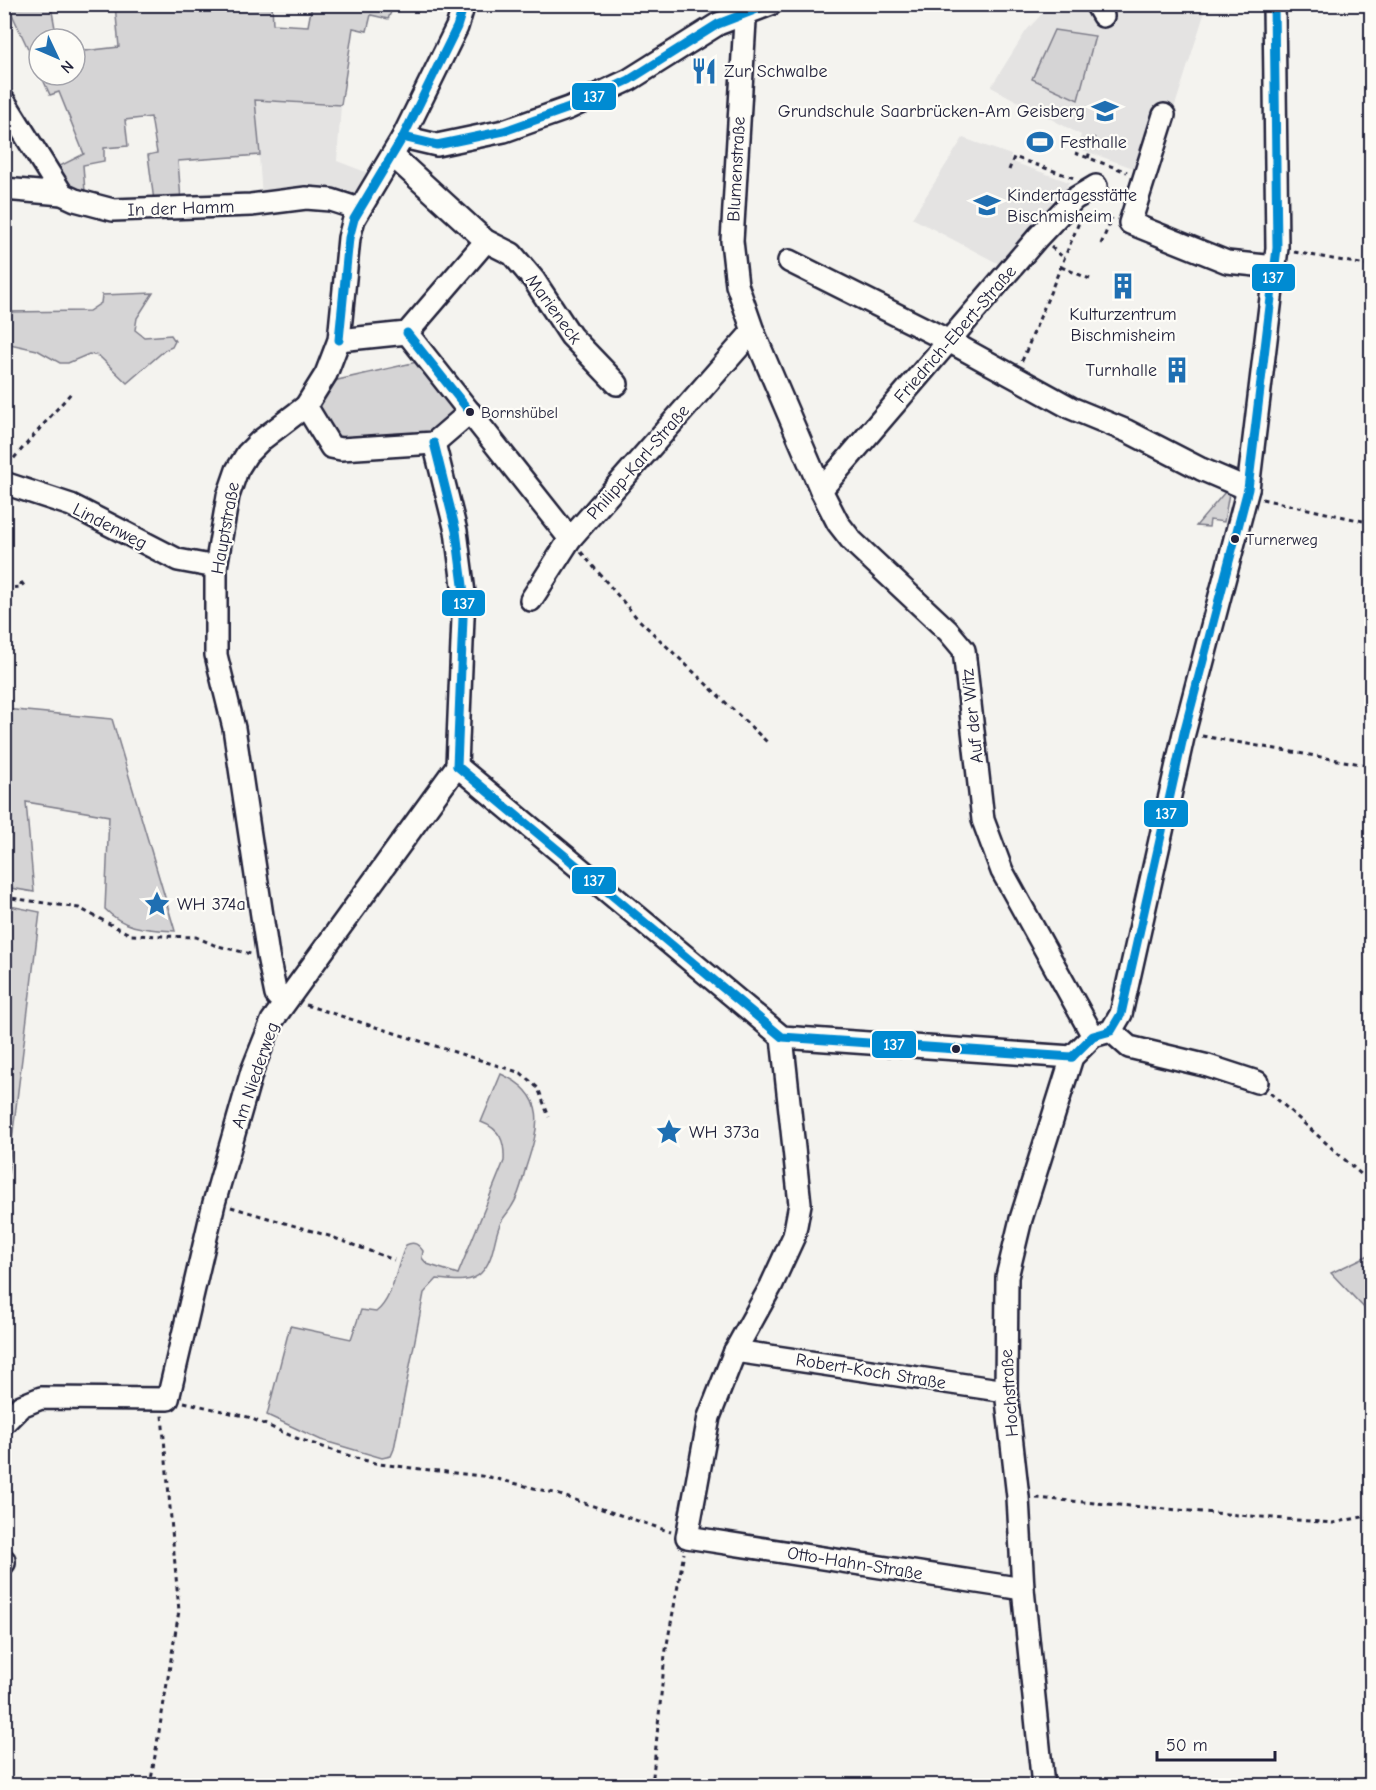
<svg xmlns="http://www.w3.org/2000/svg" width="1376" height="1790" viewBox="0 0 1376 1790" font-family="'Comic Neue',sans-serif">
	<rect width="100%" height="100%" fill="#f4f3ef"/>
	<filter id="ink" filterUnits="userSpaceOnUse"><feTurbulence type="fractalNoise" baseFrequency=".0167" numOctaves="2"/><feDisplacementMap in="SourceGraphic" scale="12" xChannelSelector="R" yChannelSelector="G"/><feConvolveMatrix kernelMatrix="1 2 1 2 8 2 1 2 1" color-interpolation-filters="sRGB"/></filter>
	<g filter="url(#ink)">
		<g fill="#e4e3e2">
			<path d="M1050,5H1207L1153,175L1077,148L1081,135L991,87L1026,31Z"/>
			<path d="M255,100L341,105L337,161L376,176L357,206L262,198Z"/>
			<path d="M963,138L1011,155L1010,161L1069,182L1064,192L1003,266L912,218Z"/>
		</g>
		<g fill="#d5d4d5" stroke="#7c7b88" stroke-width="1.5">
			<path d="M115,5H272L273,24L308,26L312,5H394L388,19L371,15L367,31L353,28L341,105L255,100L260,155L178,161L181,200L154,201L148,155L157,153L151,117L125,120L128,146L104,148V161L83,165L85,192L66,186L54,169L84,154L59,92L50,95L41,75H75V52L119,47Z"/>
			<path d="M51,6L57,39H39V72L9,8Z"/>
			<path d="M1054,30L1095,36L1078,100L1032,79Z"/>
			<path d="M153,293L137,318L135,330L144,337L171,335L175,341L172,347L165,350L127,383L99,356L89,354L68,363H60L37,350L5,343V312L89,311L101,303L102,295Z"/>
			<path d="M421,361L463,412L432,438L333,444L312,407L329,382Z"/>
			<path d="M1225,492L1229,493L1224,522L1210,520L1209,527L1196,526Z"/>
			<path d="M4,709L112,719L175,931C148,929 125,930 105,909L109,816L26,802L34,892L5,887Z"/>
			<path d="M5,905L40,912L5,1197L4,905Z"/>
			<path d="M501,1074C549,1095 539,1127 526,1167C522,1181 520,1194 512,1206C509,1212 504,1216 501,1222C493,1238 495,1259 481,1273C471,1284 450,1280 437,1279L424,1293L394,1449L391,1456L382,1458L321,1440L267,1415L290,1326L351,1339L361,1310L376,1312C394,1298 396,1266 406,1245C414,1241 418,1244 423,1251L422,1258L427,1264L458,1274L504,1161C505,1141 500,1129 481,1122Z"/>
			<path d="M1371,1254V1315L1331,1273Z"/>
		</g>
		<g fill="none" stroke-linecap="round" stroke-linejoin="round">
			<g stroke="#22223b" stroke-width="26">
				<g id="minor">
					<path d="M746,4L732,241L737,285L753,331L821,490L838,523L852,541L948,631L964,650L983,820L1002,871L1093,1036"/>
					<path d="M1096,4L1103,16"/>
					<path d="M4,101L62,194"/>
					<path d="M1164,115L1130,223L1227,262L1275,267"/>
					<path d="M403,137L437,145L504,131L569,108L629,80L718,24L771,4"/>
					<path d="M393,156L486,241L512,254L534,280L571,336L617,384"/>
					<path d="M4,189L62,194L75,200L113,210L251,205L306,198L331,200L359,209"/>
					<path d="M789,261L949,341L1071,408L1127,431L1201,469L1248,489"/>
					<path d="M407,333L570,539"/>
					<path d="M339,340L407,333L486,241"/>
					<path d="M306,406L331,447L341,449L434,443L470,412"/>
					<path d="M434,443L456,531L464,593L457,766"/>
					<path d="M4,483L71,505L178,560L216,567"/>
					<path d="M821,490L1038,237L1074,199L1096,186"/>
					<path d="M531,600L570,539L753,331"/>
					<path d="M457,766L782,1037L1072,1057"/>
					<path d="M284,1003L276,995L268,956L234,728L216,655V567L228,496L237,470L247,454L260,441L306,406L326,374L339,340L349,238L354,219L403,137L457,27L464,4"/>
					<path d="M1111,1031L1129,1047L1208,1066L1257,1082"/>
					<path d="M782,1037L800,1204L794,1236L771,1286L735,1351L709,1417L687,1537L1023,1589"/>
					<path d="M735,1351L1006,1391"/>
					<path d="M4,1423L21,1406L41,1398L168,1399L214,1203L252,1071L272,1021L457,766"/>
					<path d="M4,1560V1563"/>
					<path d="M1043,1786L1023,1589L1018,1497L1006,1391L1007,1277L1021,1219L1072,1057L1093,1036L1111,1031L1121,1014L1184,733L1248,489L1277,248L1274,4"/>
				</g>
			</g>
			<g stroke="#22223b" stroke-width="3" stroke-dasharray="4.5 4.5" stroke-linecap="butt">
				<path d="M1075,153L1127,172"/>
				<path d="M1088,158L1094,137"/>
				<path d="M1009,170L1014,157L1074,178"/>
				<path d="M1101,244L1112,218"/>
				<path d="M1051,247L1064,258"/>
				<path d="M1294,252L1372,266"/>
				<path d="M1061,267L1090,279"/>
				<path d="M1022,361L1080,220"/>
				<path d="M8,465L71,393"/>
				<path d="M1262,499L1372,523"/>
				<path d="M581,552L637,618L767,742"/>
				<path d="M21,582L25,587"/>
				<path d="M5,588L21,587V582"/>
				<path d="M1202,736L1372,766"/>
				<path d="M4,897L79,908L131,935L196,937L214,945L251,954"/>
				<path d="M306,1005L521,1073L538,1088L549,1117"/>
				<path d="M1270,1093L1372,1184"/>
				<path d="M231,1207L329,1236L394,1260"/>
				<path d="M184,1402L248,1417L296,1438L356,1458L379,1464L489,1477L554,1493L671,1532"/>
				<path d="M1036,1498L1333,1523L1372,1515"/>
				<path d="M150,1786L179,1611L162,1415"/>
				<path d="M652,1786L665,1655L684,1553"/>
			</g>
			<use href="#minor" stroke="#fdfcf7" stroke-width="21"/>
			<g stroke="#fdfcf7" stroke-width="14">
				<g id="bus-1">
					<path d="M403,137L437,145L504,131L569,108L629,80L718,24L770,4"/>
					<path d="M407,333L470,412"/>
					<path d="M339,340L349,238L354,219L403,137L457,27L464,4"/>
					<path d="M434,443L456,531L464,593L457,766"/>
					<path d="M457,766L782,1037L1072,1057"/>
					<path d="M1072,1057L1093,1036L1111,1031L1121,1014L1184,733L1248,489L1277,248L1274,4"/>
				</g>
			</g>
			<use href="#bus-1" stroke="#008bd2" stroke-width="9"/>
		</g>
	</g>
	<defs>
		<g id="restaurant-bare" transform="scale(2.07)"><path d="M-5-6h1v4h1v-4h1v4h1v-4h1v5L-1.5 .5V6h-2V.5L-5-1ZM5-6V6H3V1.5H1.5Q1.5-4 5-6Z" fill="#1f6fb2" stroke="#fdfcf7" stroke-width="2.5" paint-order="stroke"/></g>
		<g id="school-bare" transform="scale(2.07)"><path d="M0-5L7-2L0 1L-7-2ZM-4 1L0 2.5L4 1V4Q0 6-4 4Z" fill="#1f6fb2" stroke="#fdfcf7" stroke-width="2.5" paint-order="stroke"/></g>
		<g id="stadium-bare" transform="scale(2.07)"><path d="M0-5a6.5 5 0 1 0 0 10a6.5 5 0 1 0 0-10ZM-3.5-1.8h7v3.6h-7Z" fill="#1f6fb2" stroke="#fdfcf7" stroke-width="2.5" paint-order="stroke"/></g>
		<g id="building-bare" transform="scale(2.07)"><path d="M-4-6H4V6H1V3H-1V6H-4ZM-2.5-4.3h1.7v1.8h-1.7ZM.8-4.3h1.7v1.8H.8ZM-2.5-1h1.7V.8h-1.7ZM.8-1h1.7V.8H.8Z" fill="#1f6fb2" stroke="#fdfcf7" stroke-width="2.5" paint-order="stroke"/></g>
		<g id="sight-bare" transform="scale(2.07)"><path d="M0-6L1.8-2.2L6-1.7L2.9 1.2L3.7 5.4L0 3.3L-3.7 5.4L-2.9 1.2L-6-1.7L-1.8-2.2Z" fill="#1f6fb2" stroke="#fdfcf7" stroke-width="2.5" paint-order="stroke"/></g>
	</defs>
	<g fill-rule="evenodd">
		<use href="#restaurant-bare" x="704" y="71"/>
		<use href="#school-bare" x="1105" y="111"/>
		<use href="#stadium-bare" x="1040" y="142"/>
		<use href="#school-bare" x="987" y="205"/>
		<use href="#building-bare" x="1123" y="286"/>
		<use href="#building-bare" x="1177" y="370"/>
		<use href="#sight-bare" x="157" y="904"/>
		<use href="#sight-bare" x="669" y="1132"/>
	</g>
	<g fill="#22223b" stroke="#fdfcf7" stroke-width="2">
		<circle cx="470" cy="412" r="5"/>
		<circle cx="1235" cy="539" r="5"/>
		<circle cx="956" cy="1049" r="5"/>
	</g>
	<g text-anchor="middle" stroke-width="4.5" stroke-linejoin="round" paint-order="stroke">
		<g font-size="16" fill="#22223b" stroke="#fdfcf7" text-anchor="start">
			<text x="481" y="418">Bornshübel</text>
			<text x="1246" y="545">Turnerweg</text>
		</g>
		<g font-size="18" fill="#22223b" stroke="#fdfcf7" text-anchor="start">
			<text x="724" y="77">Zur Schwalbe</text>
			<text x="1085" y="117" text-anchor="end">Grundschule Saarbrücken-Am Geisberg</text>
			<text x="1060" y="148">Festhalle</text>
			<text x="1007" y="201">Kindertagesstätte<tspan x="1007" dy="21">Bischmisheim</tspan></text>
			<text x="1123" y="320" text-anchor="middle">Kulturzentrum<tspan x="1123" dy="21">Bischmisheim</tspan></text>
			<text x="1157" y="376" text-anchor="end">Turnhalle</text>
			<text x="177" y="910">WH 374a</text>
			<text x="689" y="1138">WH 373a</text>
		</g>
		<g font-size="18" fill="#22223b" stroke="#fdfcf7">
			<text transform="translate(736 169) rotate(-87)" y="6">Blumenstraße</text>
			<text transform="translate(181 208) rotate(-2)" y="6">In der Hamm</text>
			<text transform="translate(554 309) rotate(54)" y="6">Marieneck</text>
			<text transform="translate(955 334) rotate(-49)" y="6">Friedrich-Ebert-Straße</text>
			<text transform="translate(638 462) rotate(-49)" y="6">Philipp-Karl-Straße</text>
			<text transform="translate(110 526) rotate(27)" y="6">Lindenweg</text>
			<text transform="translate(225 528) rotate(-80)" y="6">Hauptstraße</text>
			<text transform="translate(972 716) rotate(-96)" y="6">Auf der Witz</text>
			<text transform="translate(255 1075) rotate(-71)" y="6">Am Niederweg</text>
			<text transform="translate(871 1371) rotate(9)" y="6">Robert-Koch Straße</text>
			<text transform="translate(1009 1393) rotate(-94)" y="6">Hochstraße</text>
			<text transform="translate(855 1563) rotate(9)" y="6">Otto-Hahn-Straße</text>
		</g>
	</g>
	<g stroke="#fdfcf7" stroke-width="2">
		<rect x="571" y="82" width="46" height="29" rx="6" fill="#008bd2"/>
		<rect x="1251" y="263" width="45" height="29" rx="6" fill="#008bd2"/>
		<rect x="441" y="589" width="45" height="28" rx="6" fill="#008bd2"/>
		<rect x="1143" y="799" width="46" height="29" rx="6" fill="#008bd2"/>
		<rect x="571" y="866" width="46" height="29" rx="6" fill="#008bd2"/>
		<rect x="871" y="1030" width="46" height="29" rx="6" fill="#008bd2"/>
	</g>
	<g font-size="16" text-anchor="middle" font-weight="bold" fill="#fff">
		<text x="594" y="102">137</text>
		<text x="1273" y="283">137</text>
		<text x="464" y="609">137</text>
		<text x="1166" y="819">137</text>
		<text x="594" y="886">137</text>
		<text x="894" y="1050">137</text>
	</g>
	<rect width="1376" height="1790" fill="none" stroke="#fdfcf7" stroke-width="24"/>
	<rect x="12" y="12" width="1352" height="1766" fill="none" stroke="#22223b" stroke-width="2" filter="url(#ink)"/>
	<g transform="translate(57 57) rotate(134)"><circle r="28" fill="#fdfcf7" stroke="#a5a5ac" stroke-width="1.5"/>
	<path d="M0-4.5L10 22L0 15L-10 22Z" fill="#1f6fb2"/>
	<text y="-9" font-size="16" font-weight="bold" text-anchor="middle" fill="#22223b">N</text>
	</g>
	<path d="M1157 1751v9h118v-9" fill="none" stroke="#22223b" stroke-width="3"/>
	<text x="1166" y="1751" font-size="18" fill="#22223b" stroke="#fdfcf7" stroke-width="4.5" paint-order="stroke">50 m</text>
</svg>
